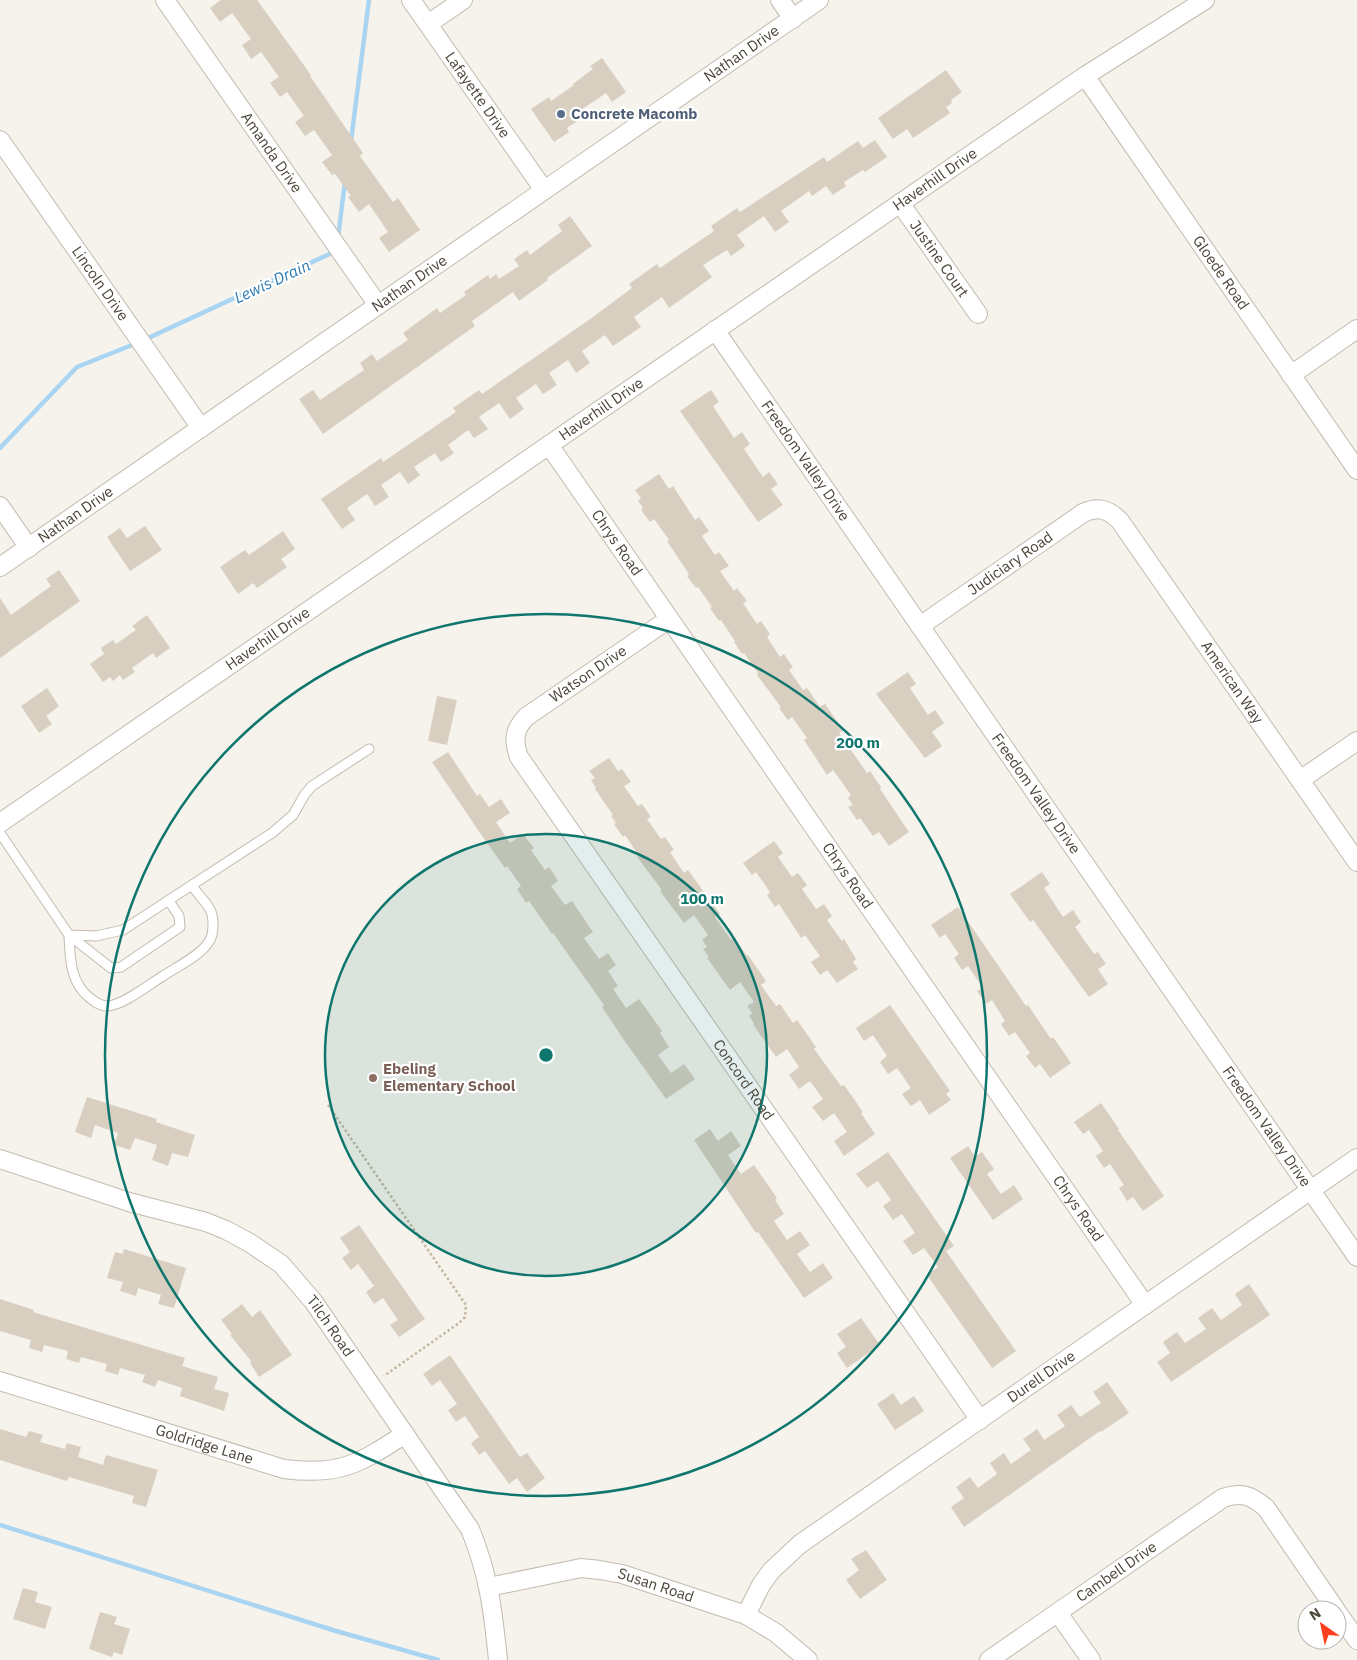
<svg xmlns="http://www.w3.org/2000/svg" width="1357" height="1660" viewBox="0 0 1357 1660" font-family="'IBM Plex Sans',sans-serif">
	<rect width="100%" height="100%" fill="#f6f3ec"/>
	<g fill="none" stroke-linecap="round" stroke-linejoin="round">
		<g stroke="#a9d4f2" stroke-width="4.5">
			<path d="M351,141L369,0"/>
			<path d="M338,238L345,181"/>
			<path d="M144,340L336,251"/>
			<path d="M0,448L77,367L137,343"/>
			<path d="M0,1525L336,1631L438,1660"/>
		</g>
	</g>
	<g fill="#d8cfc1">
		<path d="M221,0H257L311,75L310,76L363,153L360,156L393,202L398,198L420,230L389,252L379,238L388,232L369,204L359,212L348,197L351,196L335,174L332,175L322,162L332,155L314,130L305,136L295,122L304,116L287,92L280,97L270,83L279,77L261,52L251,59L242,45L251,39L232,13L220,22L210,8Z"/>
		<path d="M602,58L626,92L612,102L606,93L581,110L582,112L576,116L579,120L567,128L569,132L554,142L531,109L549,97L551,101L574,85L573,84L593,69L590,66Z"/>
		<path d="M946,70L962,92L951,100L952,103L946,107L950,113L913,138L907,129L893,139L878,118Z"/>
		<path d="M875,140L887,157L865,172L863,170L844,182L846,186L833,195L826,186L812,196L809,191L781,211L789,222L775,232L764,216L737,235L745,246L731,256L727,250L703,265L712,277L683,298L669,308L662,297L634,317L641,327L613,346L605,335L582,351L590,363L576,373L568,360L549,373L557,385L543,394L536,384L516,398L524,409L510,419L499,403L479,417L488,429L474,438L468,430L448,445L454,453L441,462L435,453L414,467L420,475L408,484L400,472L381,485L389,497L375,506L367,494L347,508L355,520L342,529L321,499L381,458L383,462L456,412L453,408L479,390L482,394L593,317L632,288L629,284L657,264L660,268L714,231L711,226L737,208L740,212L824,157L827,162L858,141L863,148Z"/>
		<path d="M570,216L592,246L547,278L548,280L519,301L513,292L472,321L475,326L323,434L299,399L313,390L320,400L364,370L360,363L372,354L377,361L408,340L403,333L437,308L440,313L466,295L464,292L488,275L490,279L496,274L499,279L519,266L514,259L527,250L530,255L562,231L558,225Z"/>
		<path d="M711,390L719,402L713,406L734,438L742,432L750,444L744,449L763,477L769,472L778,484L771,489L783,505L758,522L680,411Z"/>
		<path d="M659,474L669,489L673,486L695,520L699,517L709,531L702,536L715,555L719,552L729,566L720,571L734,591L737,588L747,601L743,603L757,624L761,621L770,634L767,637L780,657L784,654L793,667L789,670L803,690L807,688L820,707L825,704L843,730L839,733L867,773L870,771L881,787L880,789L909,832L889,846L879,832L873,836L860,818L857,820L848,807L853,805L848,798L851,795L833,770L827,775L804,740L807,738L792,717L788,720L779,708L781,707L757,675L758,673L744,653L742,654L734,642L735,641L721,620L719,621L710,608L712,607L698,587L696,588L687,576L689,574L667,541L669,540L654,519L650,522L641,510L643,508L638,501L641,498L635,490Z"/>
		<path d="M145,526L162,550L130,571L107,537L120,528L127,538Z"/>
		<path d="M283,531L295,549L281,559L287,567L257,588L253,583L238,594L220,567L245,550L249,555Z"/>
		<path d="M59,570L80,601L0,658V598L11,615L51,586L46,579Z"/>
		<path d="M147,615L170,648L156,658L153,653L132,668L135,672L123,680L120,675L113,681L110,677L103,682L90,664L104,654L101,648L113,640L116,644L136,630L132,626Z"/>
		<path d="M908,672L916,684L910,688L928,715L935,710L944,723L932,732L942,746L925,758L876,694Z"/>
		<path d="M47,688L59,706L46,716L52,724L39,733L21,706Z"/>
		<path d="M437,696L457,700L447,745L428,741Z"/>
		<path d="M448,752L477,796L480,794L489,807L501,799L510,813L496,822L510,843L523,834L534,848L531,850L545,870L549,867L558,881L551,886L565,905L572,901L593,932L584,938L599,959L608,953L616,965L608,971L618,986L613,989L626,1008L639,999L662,1031L660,1033L669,1047L658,1055L671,1073L684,1064L695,1079L666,1099L624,1040L602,1007L604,1005L553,933L552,934L529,901L526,903L517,889L521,886L507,866L505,868L480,833L432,762Z"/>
		<path d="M609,758L618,771L622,769L631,782L624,786L638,806L642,804L651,817L647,819L661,839L665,837L674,850L670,852L684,873L688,870L720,914L715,917L731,940L734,937L747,956L748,955L766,981L761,985L776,1006L780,1004L793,1023L797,1020L816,1047L814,1049L841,1086L844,1085L863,1112L861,1113L875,1134L844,1156L834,1141L847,1132L834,1113L823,1121L812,1107L823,1099L810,1081L799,1089L789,1075L799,1067L787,1049L776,1057L761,1036L753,1024L754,1023L749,1016L752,1013L747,1006L754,1002L740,982L730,990L707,958L709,957L703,949L707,947L702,940L708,935L694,915L684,923L660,891L662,890L637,857L639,856L625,835L623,837L614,824L616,823L611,816L613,815L595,789L596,788L591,780L595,778L589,771Z"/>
		<path d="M774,841L783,853L778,857L792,877L798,873L807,885L802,889L816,909L824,904L832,916L827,920L842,941L844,939L856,959L853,962L858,969L837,983L827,970L820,975L811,962L820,956L805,935L801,938L779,904L775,907L767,895L770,892L756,872L752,875L743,863Z"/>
		<path d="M1042,872L1050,884L1044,888L1063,917L1073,910L1081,922L1075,927L1094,954L1098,952L1106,964L1098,969L1108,984L1089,997L1033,920L1030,922L1010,894Z"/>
		<path d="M958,907L1026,1006L1028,1005L1051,1039L1053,1037L1071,1063L1050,1078L1040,1064L1035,1068L1026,1056L1030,1053L1015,1032L1009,1036L1001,1024L1005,1021L992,1000L986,1004L977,991L983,988L968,966L962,970L954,958L959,954L945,934L940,938L931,925Z"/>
		<path d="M890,1005L950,1091L946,1094L951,1100L929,1115L920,1100L911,1106L902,1094L911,1088L897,1068L888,1074L880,1062L887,1056L873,1035L864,1041L856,1028Z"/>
		<path d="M87,1097L157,1119L156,1122L195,1135L188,1157L172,1153L168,1166L152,1160L157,1145L135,1138L130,1150L114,1145L118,1133L95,1125L91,1138L75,1132Z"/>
		<path d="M1101,1103L1119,1129L1118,1130L1164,1196L1143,1211L1133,1197L1127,1201L1119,1188L1124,1185L1110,1164L1104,1168L1096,1156L1103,1151L1089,1130L1083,1134L1074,1122Z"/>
		<path d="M710,1129L718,1141L731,1131L741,1146L728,1155L741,1174L754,1165L777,1198L775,1200L784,1214L774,1221L787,1240L800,1231L810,1245L797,1254L810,1272L823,1263L833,1278L804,1298L758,1232L756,1233L694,1140Z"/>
		<path d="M968,1146L975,1157L982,1152L994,1169L987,1174L1001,1194L1014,1185L1023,1199L993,1220L950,1158Z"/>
		<path d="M888,1152L954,1246L946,1251L1016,1351L992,1368L927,1275L938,1267L924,1248L913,1255L903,1241L915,1233L902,1214L893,1220L883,1206L891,1200L878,1181L867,1188L856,1174Z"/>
		<path d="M359,1225L425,1319L399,1337L390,1325L398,1320L383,1298L374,1304L366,1292L374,1286L358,1264L351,1270L342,1258L350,1252L340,1238Z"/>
		<path d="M124,1249L186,1268L174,1308L158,1304L161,1295L138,1288L136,1296L120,1291L123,1282L107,1278L115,1252L123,1254Z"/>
		<path d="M1249,1284L1270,1315L1171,1382L1157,1362L1170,1353L1163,1342L1177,1332L1185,1343L1206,1329L1198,1318L1212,1308L1221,1320L1242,1305L1235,1294Z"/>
		<path d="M0,1299L34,1310L33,1312L185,1358L182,1366L218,1377L214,1389L229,1393L224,1411L180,1396L182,1388L158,1380L155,1387L142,1382L145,1375L120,1368L118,1375L105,1371L107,1364L81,1357L79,1363L66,1359L68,1351L44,1345L42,1352L29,1348L31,1340L0,1331Z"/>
		<path d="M242,1304L252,1317L260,1310L292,1355L259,1377L250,1363L251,1361L230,1335L232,1334L221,1320Z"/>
		<path d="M861,1318L880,1345L847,1368L837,1353L846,1347L837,1334Z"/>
		<path d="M450,1355L520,1457L527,1453L545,1478L527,1492L517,1478L509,1484L485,1451L479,1455L471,1443L479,1437L465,1416L456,1422L448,1410L457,1404L440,1380L432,1386L423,1374Z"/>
		<path d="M1107,1382L1129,1413L1101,1432L1100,1431L964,1527L951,1507L964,1498L956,1487L970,1477L978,1488L997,1474L990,1463L1004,1453L1011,1464L1031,1450L1023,1439L1037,1429L1044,1440L1065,1426L1057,1415L1071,1405L1080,1417L1101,1403L1093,1392Z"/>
		<path d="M893,1393L901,1405L914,1396L924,1411L895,1430L877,1404Z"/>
		<path d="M0,1429L26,1437L29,1431L43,1435L40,1442L65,1449L67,1443L81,1447L78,1457L103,1465L106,1455L158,1470L146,1507L132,1503L134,1496L69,1477L67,1481L0,1460Z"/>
		<path d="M866,1550L887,1580L860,1599L846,1580L859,1570L851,1559Z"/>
		<path d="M23,1588L38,1592L35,1602L52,1607L45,1629L13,1619Z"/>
		<path d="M100,1612L117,1617L114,1624L130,1629L122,1655L114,1652L112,1657L89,1649Z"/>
	</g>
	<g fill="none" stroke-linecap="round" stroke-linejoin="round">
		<g stroke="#c2bbae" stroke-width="11">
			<g id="lane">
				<path d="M0,833L69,935L111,968L121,967L180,927L179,916L169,901"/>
				<path d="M192,885C204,905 217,906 212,935C208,952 178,966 163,976C150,984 122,1006 107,1006C100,1006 95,1002 90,998C70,983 70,958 69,935L96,936L123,930Z"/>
				<path d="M192,885L272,833L293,815L305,794L312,786L369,749"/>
			</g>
		</g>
		<g stroke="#c2bbae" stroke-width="20">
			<g id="street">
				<path id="s1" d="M165,0L378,305"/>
				<path id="s2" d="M411,0L544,190"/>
				<path d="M780,0L793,19"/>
				<path d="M428,24L463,0"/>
				<path id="s3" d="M1085,76L1357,470"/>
				<path id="s4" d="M0,140L201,428"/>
				<path id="s5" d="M900,203L978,314"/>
				<path id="s6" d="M715,330L1357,1257"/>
				<path d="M1291,375L1357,329"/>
				<path id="s7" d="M549,445L1145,1305"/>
				<path d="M0,506L29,548"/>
				<path id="s8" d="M0,567L819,0"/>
				<path id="s9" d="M669,619L526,717C514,730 513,740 519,757L980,1420"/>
				<path id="s10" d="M920,626L1083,513C1099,506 1108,509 1120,521L1357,862"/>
				<path d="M1300,780L1357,741"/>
				<path id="s11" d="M0,823L1085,76L1205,0"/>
				<path id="s12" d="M0,1159L129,1202L206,1222L226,1230L250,1243L281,1264L313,1301L470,1529C489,1575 493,1611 498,1660"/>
				<path id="s13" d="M0,1381L284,1469C340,1476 359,1464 405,1434"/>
				<path id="s14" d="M489,1587L581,1568L600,1570L622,1574L746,1615L776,1633L808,1660"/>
				<path d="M1337,1612L1357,1640"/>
				<path d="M1058,1613L1091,1660"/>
				<path id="s15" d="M746,1615L761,1585L771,1571L800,1544L1357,1158"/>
				<path id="s16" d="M989,1660L1223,1498C1242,1492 1251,1495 1266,1508L1336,1610"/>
			</g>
		</g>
		<path stroke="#c4b79f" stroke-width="2.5" stroke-dasharray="2.5 2.5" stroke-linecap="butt" d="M328,1105L466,1305L465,1317L459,1323L384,1376"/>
		<use href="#lane" stroke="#fff" stroke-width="9"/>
		<use href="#street" stroke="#fff" stroke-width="18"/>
	</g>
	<circle cx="546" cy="1055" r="221" fill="#0f766e" fill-opacity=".12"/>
	<g fill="none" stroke="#0f766e" stroke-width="2.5">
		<circle cx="546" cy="1055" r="221"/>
		<circle cx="546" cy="1055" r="441"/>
	</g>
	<circle fill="#5c6f8a" stroke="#fff" stroke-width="2" cx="561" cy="114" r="5"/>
	<circle fill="#8d6e63" stroke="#fff" stroke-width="2" cx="373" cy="1078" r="5"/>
	<g text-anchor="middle" stroke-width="4.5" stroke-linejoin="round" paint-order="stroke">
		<g font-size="15" fill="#4b4439" stroke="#fff">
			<text dy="5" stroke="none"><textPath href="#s8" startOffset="902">Nathan Drive</textPath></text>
			<text dy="5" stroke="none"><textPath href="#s2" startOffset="116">Lafayette Drive</textPath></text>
			<text dy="5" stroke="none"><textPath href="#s1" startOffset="186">Amanda Drive</textPath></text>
			<text dy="5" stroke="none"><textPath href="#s11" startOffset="1135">Haverhill Drive</textPath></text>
			<text dy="5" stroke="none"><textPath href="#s5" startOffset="68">Justine Court</textPath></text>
			<text dy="5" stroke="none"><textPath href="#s3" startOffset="239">Gloede Road</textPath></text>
			<text dy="5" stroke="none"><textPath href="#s8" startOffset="498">Nathan Drive</textPath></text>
			<text dy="5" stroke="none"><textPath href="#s4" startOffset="175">Lincoln Drive</textPath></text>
			<text dy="5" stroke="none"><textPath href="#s11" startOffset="730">Haverhill Drive</textPath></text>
			<text dy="5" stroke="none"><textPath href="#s6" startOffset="159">Freedom Valley Drive</textPath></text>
			<text dy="5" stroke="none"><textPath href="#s8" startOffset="92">Nathan Drive</textPath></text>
			<text dy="5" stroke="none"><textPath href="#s7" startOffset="119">Chrys Road</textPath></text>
			<text dy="5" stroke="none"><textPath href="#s10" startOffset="110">Judiciary Road</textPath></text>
			<text dy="5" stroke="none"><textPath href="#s11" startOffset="325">Haverhill Drive</textPath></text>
			<text transform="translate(588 674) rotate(-34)" y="5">Watson Drive</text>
			<text dy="5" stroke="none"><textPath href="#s10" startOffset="436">American Way</textPath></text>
			<text dy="5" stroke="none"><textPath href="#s6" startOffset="564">Freedom Valley Drive</textPath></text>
			<text dy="5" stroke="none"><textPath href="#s7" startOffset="524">Chrys Road</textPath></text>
			<text dy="5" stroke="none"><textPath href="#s9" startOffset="610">Concord Road</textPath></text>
			<text dy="5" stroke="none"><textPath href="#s6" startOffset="969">Freedom Valley Drive</textPath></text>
			<text dy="5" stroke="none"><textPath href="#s7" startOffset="929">Chrys Road</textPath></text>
			<text dy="5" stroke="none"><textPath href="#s12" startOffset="381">Tilch Road</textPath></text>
			<text dy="5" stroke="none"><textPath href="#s15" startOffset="384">Durell Drive</textPath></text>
			<text dy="5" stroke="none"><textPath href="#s13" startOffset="214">Goldridge Lane</textPath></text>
			<text dy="5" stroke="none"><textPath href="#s16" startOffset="155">Cambell Drive</textPath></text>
			<text dy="5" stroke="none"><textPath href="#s14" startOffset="171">Susan Road</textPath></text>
		</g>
		<g font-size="15" font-weight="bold" fill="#4e5e75" stroke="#fff" text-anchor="start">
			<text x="571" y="119">Concrete Macomb</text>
		</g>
		<g font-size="15" font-weight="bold" fill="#785e54" stroke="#fff" text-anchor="start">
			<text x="383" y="1074">Ebeling<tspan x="383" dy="17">Elementary School</tspan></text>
		</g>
		<g font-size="16" font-style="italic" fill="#2e7ab2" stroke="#fff">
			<text transform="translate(272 281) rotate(-25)" y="6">Lewis Drain</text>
		</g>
	</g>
	<circle cx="546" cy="1055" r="8" fill="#0f766e" stroke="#fff" stroke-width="2.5"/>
	<g font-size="15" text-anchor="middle" font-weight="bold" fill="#0f766e" stroke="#fff" stroke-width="4.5" stroke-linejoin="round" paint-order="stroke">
		<text x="858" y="748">200 m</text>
		<text x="702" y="904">100 m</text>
	</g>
	<g transform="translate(1322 1625) rotate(327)"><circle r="24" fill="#ffffff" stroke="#b7b4b0"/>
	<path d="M0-4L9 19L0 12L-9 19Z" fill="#fc3f1d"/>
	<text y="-8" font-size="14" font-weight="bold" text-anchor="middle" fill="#4b4439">N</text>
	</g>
</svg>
